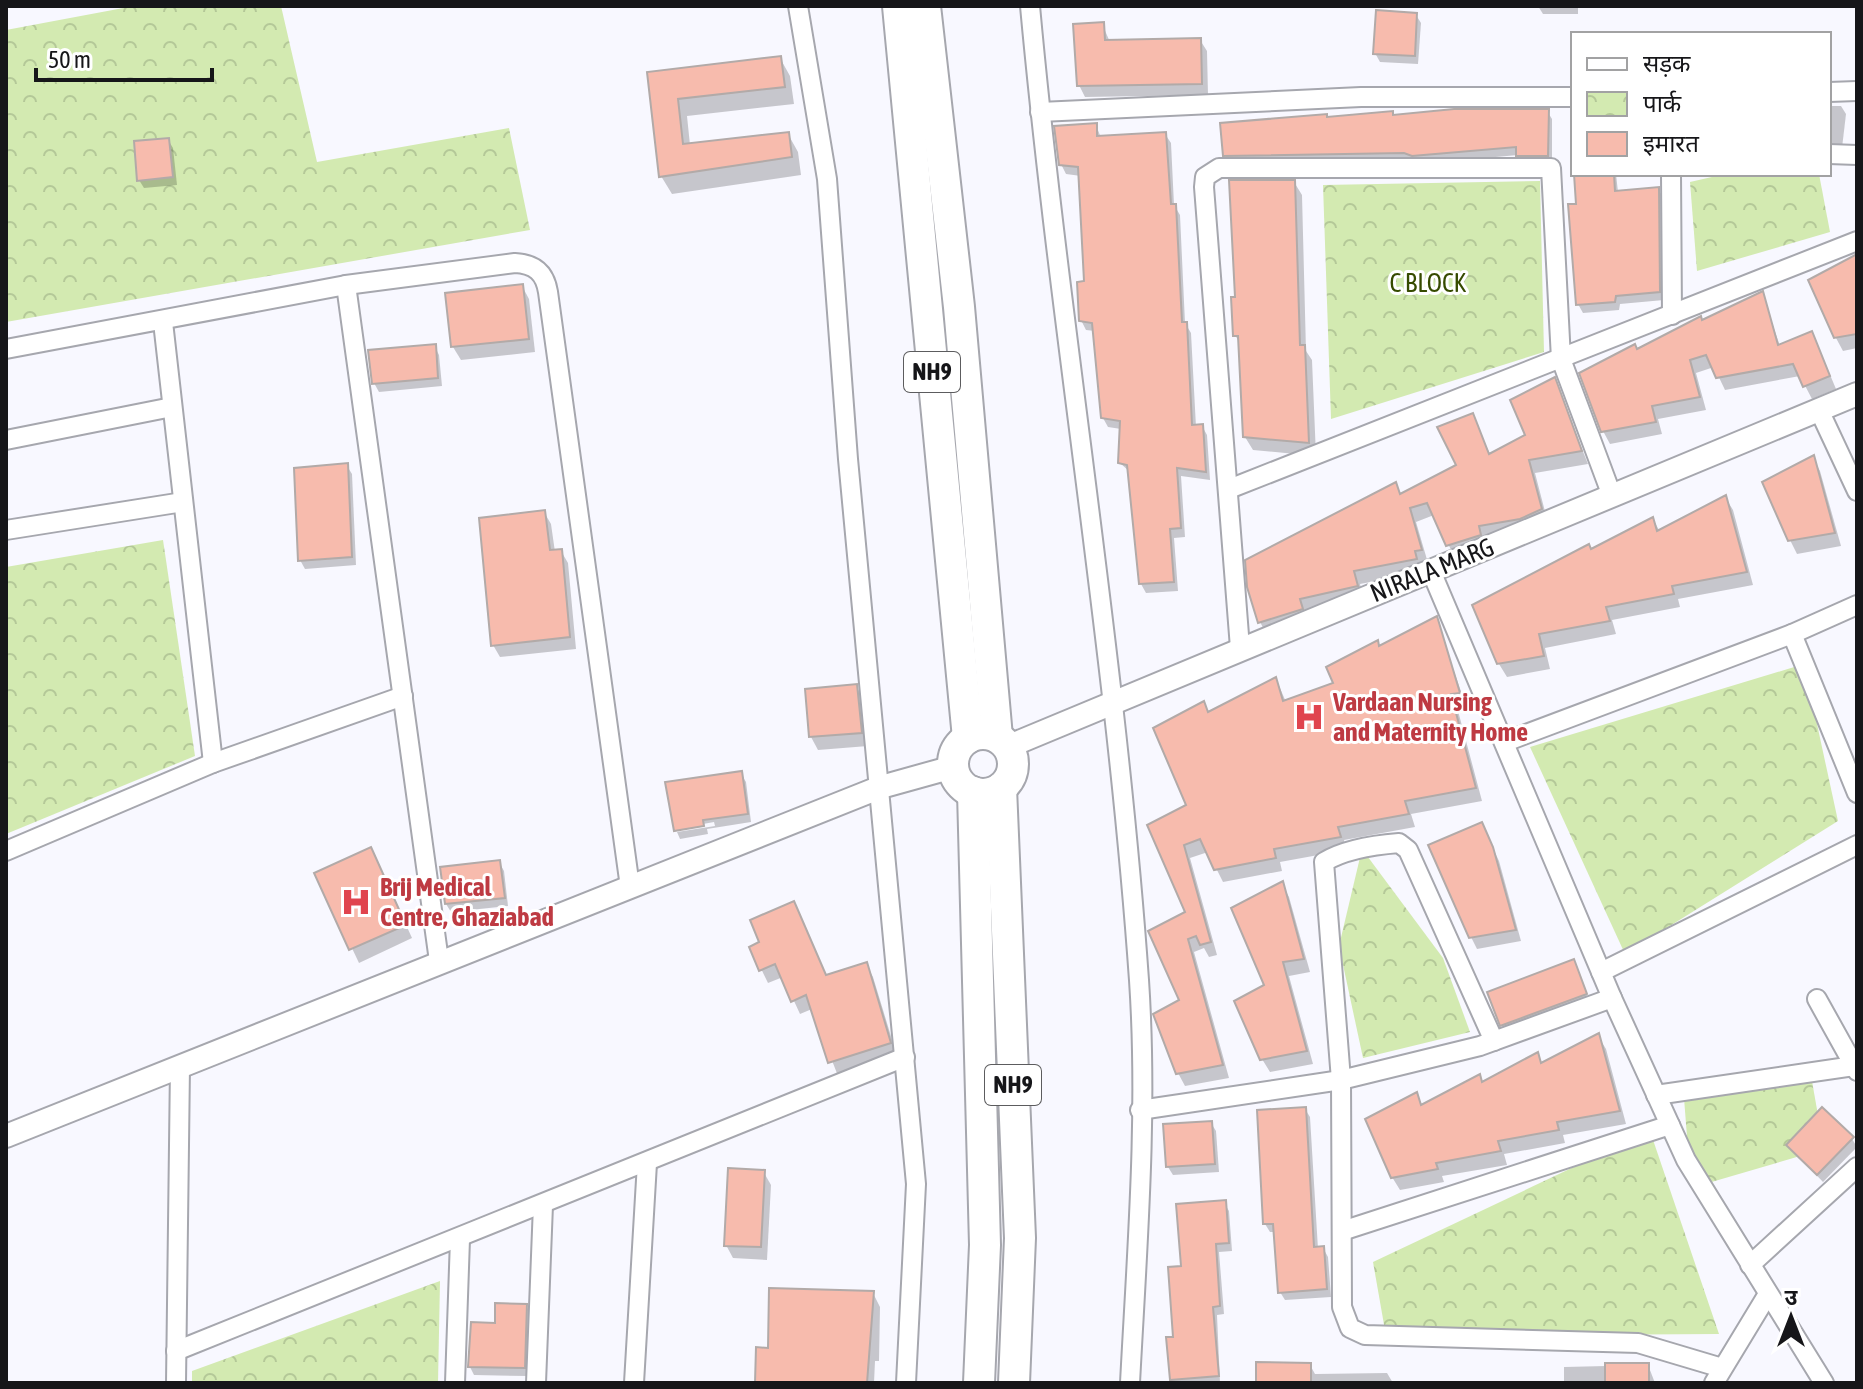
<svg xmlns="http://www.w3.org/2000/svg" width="1863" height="1389" viewBox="0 0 1863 1389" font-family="'Asap Condensed','Noto Sans Devanagari',sans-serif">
	<defs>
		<pattern id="park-crowns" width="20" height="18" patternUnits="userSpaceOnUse" patternTransform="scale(2)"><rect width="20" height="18" fill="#d3eab1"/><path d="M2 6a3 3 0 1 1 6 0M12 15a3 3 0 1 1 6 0" fill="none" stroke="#b4c898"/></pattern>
	</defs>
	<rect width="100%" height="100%" fill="#f8f8ff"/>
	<g fill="url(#park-crowns)">
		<path d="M134,6H281L317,162L509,128L530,230L6,322V30Z"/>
		<path d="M1725,174H1819L1830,232L1697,271L1690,182Z"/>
		<path d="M1540,181L1544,352L1331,419L1323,185Z"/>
		<path d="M163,540L195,756L6,834V567Z"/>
		<path d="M1804,664L1838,821L1625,954L1530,747Z"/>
		<path d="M1362,849L1443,958L1470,1032L1363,1058L1339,946Z"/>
		<path d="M1810,1070L1824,1149L1691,1188L1684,1098Z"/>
		<path d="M1650,1131L1719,1334L1386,1336L1373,1262Z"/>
		<path d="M440,1281L438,1383H192V1371Z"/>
	</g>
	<g fill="#0003">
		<path d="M1538,6H1578V14H1543Z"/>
		<path d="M1416,15L1421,23L1418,64L1380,62L1375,53Z"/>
		<path d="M1102,24L1110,42L1200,40L1207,51L1208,95L1085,97L1079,85Z"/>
		<path d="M780,58L790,76L794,104L687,116L690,145L788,134L798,152L801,175L672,194L661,176L650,73Z"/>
		<path d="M1829,106H1841L1846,114L1842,148L1829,149Z"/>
		<path d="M1547,111L1552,119V164H1523L1518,155L1418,164H1230L1225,155L1326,116L1328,119L1392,113L1394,116Z"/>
		<path d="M1096,125L1101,138L1165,134L1171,143L1174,205L1180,215L1185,323L1191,333L1196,427L1202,426L1207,435L1210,480L1181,476L1185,537L1174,538L1178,591L1146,593L1141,584L1130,472L1120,463L1121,429L1108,427L1103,418L1095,331L1086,330L1081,320L1086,283L1081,176L1066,174L1061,164Z"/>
		<path d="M168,140L173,148L177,185L144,188L139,180Z"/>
		<path d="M1576,174H1616L1618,192L1658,189L1663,197L1664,300L1620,304L1619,310L1583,313L1578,304Z"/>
		<path d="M1294,182L1302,195L1306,351L1312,360L1316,456L1253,450L1245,437L1241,345L1235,335L1237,299Z"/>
		<path d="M1857,256V348L1843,351L1836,338Z"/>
		<path d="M522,286L529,299L535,352L461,360L453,347L447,294Z"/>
		<path d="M1762,294L1780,346H1818L1836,389L1812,399L1800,376L1725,390L1714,367L1696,373L1706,410L1658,419L1662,434L1610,444L1603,431L1637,351Z"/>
		<path d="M435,347L439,355L442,386L379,392L374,383Z"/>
		<path d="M1554,379L1588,464L1535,473L1548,523L1455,558L1434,515L1416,522L1428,563L1423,572L1360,584L1364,599L1267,635L1260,622L1395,484L1402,495L1458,465L1472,416L1491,456L1528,436Z"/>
		<path d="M1813,458L1820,471L1841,546L1797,554L1790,540Z"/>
		<path d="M347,466L352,474L356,565L305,569L300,560Z"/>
		<path d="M1725,497L1733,510L1753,585L1678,599L1680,607L1612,620L1616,634L1545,648L1550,669L1507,677L1499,664L1591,551L1653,519L1660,532Z"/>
		<path d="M544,512L551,524L555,552L561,551L568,563L576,649L500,657L493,645Z"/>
		<path d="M1436,619L1466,706L1457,707L1482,801L1411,814L1415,827L1344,840L1346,850L1280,862L1282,871L1223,882L1208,852L1190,858L1217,955L1209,957L1204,948L1194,952L1229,1078L1185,1086L1178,1073L1188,913L1150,826L1189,806L1204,704L1209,714L1276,679L1286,702L1336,684L1380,648Z"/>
		<path d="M856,686L864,700L868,746L818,750L811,737Z"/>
		<path d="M741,774L746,782L751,822L707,829L708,834L680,839L677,832L715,826L714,822L676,829Z"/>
		<path d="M1481,824L1499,861L1521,941L1477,949L1471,937Z"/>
		<path d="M499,862L504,871L508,906L451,912L446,904Z"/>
		<path d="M378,863L412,938L359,963L317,874Z"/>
		<path d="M1282,884L1289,897L1310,972L1289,976L1313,1064L1270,1072L1262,1059Z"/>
		<path d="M751,948L827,977L866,964L873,977L897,1056L838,1076L812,1009L800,1014L783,977L768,983Z"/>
		<path d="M1573,962L1592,1008L1510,1038L1502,1025Z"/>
		<path d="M1598,1036L1606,1049L1626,1124L1563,1135L1565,1143L1504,1154L1507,1165L1442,1176L1444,1182L1400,1190L1392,1177L1416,1094L1423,1106L1479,1077L1483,1083L1537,1055L1543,1065Z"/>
		<path d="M1305,1109L1310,1117L1318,1249L1323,1248L1328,1257L1331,1297L1285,1300L1280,1292L1276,1232H1270L1265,1224Z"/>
		<path d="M1211,1123L1216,1131L1219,1172L1173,1175L1168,1167Z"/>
		<path d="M1852,1139L1857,1147L1823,1182L1788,1145Z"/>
		<path d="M763,1171L771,1185L767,1260L733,1258L726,1245Z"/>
		<path d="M1224,1203L1229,1211L1232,1251L1219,1252L1224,1314L1217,1315L1220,1383H1170L1168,1339H1175Z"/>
		<path d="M873,1293L880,1307L879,1361H875L874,1383H757L770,1350Z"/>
		<path d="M526,1306L531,1314L528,1376L474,1375L470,1367L497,1325Z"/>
		<path d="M1310,1365L1315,1374L1387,1373L1393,1383H1258Z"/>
		<path d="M1648,1365L1655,1383H1564V1367Z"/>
	</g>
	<g fill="#f7bbad" stroke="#b2aaa8" stroke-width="2">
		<path d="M1376,10L1417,13L1415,56L1373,54Z"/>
		<path d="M1104,22L1105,40L1201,38L1202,84L1077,86L1073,24Z"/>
		<path d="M781,56L785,87L678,99L683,144L789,132L792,157L659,177L647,72Z"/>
		<path d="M1454,109H1549L1548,156H1516V147L1412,156L1404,153L1223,156L1220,123L1327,114V117L1393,111V115Z"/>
		<path d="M1097,123V136L1166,132L1171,204H1176L1182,322H1187L1192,425L1203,424L1206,472L1177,468L1181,528L1170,529L1174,582L1139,584L1127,465L1118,463L1120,421L1101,418L1092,323L1079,321L1077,282L1084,281L1078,167L1059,165L1054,126Z"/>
		<path d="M169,138L173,177L137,181L134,141Z"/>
		<path d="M1574,174H1614L1615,191L1659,187L1660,292L1616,296L1615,302L1576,305L1568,204H1576Z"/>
		<path d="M1229,180H1295L1300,345H1305L1309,443L1243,437L1238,336H1233L1231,297H1235Z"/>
		<path d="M1857,254V334L1834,338L1808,280Z"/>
		<path d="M523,284L529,339L451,347L445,293Z"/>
		<path d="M1763,291L1778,345L1812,331L1830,376L1803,387L1793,364L1716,378L1706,355L1690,360L1700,397L1652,406L1656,422L1601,432L1579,373L1635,344L1637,349L1701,316L1702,320Z"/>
		<path d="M436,344L438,378L372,384L368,350Z"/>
		<path d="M1555,377L1582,451L1529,460L1542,509L1520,519L1479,526L1481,535L1446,546L1427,503L1410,508L1422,550L1415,551L1417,559L1354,571L1358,586L1300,599L1303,609L1258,623L1247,587L1245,560L1396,482L1400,494L1456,465L1437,427L1473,413L1489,454L1525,435L1510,400Z"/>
		<path d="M1814,455L1835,533L1788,541L1762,482Z"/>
		<path d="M348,463L352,557L298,561L294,468Z"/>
		<path d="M1726,495L1747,572L1672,586L1674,594L1606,607L1610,621L1539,634L1544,656L1497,664L1472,605L1589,544L1591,549L1653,517L1657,531Z"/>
		<path d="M545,510L550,550L562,549L570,637L491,646L479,518Z"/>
		<path d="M1437,616L1460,693L1451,694L1476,788L1405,801L1409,814L1338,827L1341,837L1274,849L1276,858L1214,870L1200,839L1184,845L1211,942L1200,945L1196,936L1188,939L1223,1065L1176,1074L1153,1014L1179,1000L1148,931L1185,912L1147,825L1186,805L1153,728L1204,701L1208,712L1276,677L1283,701L1333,683L1326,667L1378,640L1379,646Z"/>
		<path d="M857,684L862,733L809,737L805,689Z"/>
		<path d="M742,771L748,814L703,820L704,826L674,831L665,782Z"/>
		<path d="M1482,822L1493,847L1516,930L1469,938L1428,845Z"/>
		<path d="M371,847L406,925L349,950L314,873Z"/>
		<path d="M500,860L505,898L445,904L440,867Z"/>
		<path d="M1283,881L1304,959L1283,962L1307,1051L1260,1060L1234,1001L1264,985L1231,908Z"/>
		<path d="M794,901L826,975L867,962L891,1043L828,1063L806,995L791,1002L775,964L759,971L749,947L759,942L750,920Z"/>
		<path d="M1574,959L1587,994L1500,1026L1487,992Z"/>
		<path d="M1599,1033L1620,1111L1557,1122L1559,1130L1498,1141L1501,1151L1436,1163L1438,1169L1391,1178L1365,1119L1417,1092L1421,1105L1480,1074L1482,1082L1538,1052L1541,1063Z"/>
		<path d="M1306,1107L1314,1247L1324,1246L1327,1289L1278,1293L1273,1224H1263L1257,1110Z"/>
		<path d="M1822,1107L1854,1137L1817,1175L1786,1145Z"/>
		<path d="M1212,1121L1215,1164L1166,1167L1163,1124Z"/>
		<path d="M728,1168L765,1170L761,1247L724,1246Z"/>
		<path d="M1226,1200L1229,1243L1216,1244L1220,1306L1213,1307L1219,1376L1170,1380L1166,1337H1173L1168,1267L1181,1266L1176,1204Z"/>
		<path d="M769,1288L874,1291L867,1383H755L756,1347L768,1348Z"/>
		<path d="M495,1303L527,1304L525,1368L468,1367L471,1322L495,1323Z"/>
		<path d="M1256,1362L1311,1363V1383H1256Z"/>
		<rect x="1605" y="1363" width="44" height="20"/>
	</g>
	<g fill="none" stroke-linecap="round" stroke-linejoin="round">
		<g stroke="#a6a7ae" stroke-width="22">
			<g id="minor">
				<path d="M798,6L827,179L848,459L916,1184L906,1383"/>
				<path d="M1030,6C1060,331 1116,654 1139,980C1148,1114 1137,1250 1130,1383"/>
				<path d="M1829,92L1857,91"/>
				<path d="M1040,112L1361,97H1573"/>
				<path d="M1829,154L1857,155"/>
				<path d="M1671,174L1672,315"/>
				<path d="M346,285L439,961"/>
				<path d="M163,322L213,763"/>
				<path d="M6,349L346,285L515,263C535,264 545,273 548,292L630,887"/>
				<path d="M1819,410L1857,491"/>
				<path d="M6,440L172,407"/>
				<path d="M1229,489L1857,241"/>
				<path d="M6,530L183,502"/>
				<path d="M1431,571L1612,998L1686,1160L1824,1383"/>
				<path d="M1792,634L1857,793"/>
				<path d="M1240,648L1204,187L1205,177L1219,168H1551L1561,359L1612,496"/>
				<path d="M1505,742L1792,634L1857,605"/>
				<path d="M6,851L213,763L403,696"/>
				<path d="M1601,972L1857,845"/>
				<path d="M1817,999L1857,1071"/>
				<path d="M1494,1041L1408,850L1399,843C1374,845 1345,849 1324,862L1341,1080L1342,1307L1350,1328L1365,1335L1638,1343L1722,1368"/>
				<path d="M1656,1095L1854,1066"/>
				<path d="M1140,1110L1341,1080L1480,1046L1612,998"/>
				<path d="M1342,1231L1670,1125"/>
				<path d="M1750,1265L1857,1167"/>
				<path d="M176,1351L905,1057"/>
				<path d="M176,1383L180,1066"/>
				<path d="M455,1383L460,1239"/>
				<path d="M536,1383L543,1205"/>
				<path d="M634,1383L647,1163"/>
				<path d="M1714,1383L1768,1294"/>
			</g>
		</g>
		<g stroke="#a6a7ae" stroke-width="26">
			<g id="tertiary">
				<path d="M1007,747L1857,394"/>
				<path d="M6,1136L881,787L953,767"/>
			</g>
		</g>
		<g stroke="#a6a7ae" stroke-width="34">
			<g id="trunk">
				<path d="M898,6L968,738"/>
				<path d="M925,6L959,307L997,737"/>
				<circle cx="983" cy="764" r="30"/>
				<path d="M1001,788L1020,1238L1014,1383"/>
				<path d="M973,792L985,1245L979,1383"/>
			</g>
		</g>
		<use href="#minor" stroke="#fff" stroke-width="18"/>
		<use href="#tertiary" stroke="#fff" stroke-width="22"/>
		<use href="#trunk" stroke="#fff" stroke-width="30"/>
	</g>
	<defs>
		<g id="hospital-bare" transform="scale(2.4)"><path d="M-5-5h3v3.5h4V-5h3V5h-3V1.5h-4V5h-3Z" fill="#e0444e" stroke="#fff" stroke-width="2.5" paint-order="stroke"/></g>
	</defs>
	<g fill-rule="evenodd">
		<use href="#hospital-bare" x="1309" y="717"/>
		<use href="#hospital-bare" x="356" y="902"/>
	</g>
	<g text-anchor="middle" stroke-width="6" stroke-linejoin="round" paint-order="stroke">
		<g fill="#fff" stroke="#5c5c5e" stroke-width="2">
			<rect x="904" y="352" width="56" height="40" rx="6"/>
			<rect x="985" y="1065" width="56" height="40" rx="6"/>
		</g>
		<g font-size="24" font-weight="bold" fill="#161619">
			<text x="932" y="380">NH9</text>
			<text x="1013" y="1093">NH9</text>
		</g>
		<g font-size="26" fill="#364b00" stroke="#fff">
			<text x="1428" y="292">C BLOCK</text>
		</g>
		<g font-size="26" fill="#161619" stroke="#fff">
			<text transform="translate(1432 570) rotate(-22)" y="9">NIRALA MARG</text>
		</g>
		<g font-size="26" font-weight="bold" fill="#be3a42" stroke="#fff" text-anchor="start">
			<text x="1333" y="711">Vardaan Nursing<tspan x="1333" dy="30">and Maternity Home</tspan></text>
			<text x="380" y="896">Brij Medical<tspan x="380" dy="30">Centre, Ghaziabad</tspan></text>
		</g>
	</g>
	<rect width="1863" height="1389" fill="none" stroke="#161619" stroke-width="16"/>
	<rect x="1571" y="32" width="260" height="144" fill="#ffffff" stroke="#a2a2a3" stroke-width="2"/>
	<rect x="1587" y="58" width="40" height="12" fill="#ffffff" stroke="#a2a2a3" stroke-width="2"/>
	<text x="1643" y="72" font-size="24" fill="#161619">सड़क</text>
	<rect x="1587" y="92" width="40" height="24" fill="url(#park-crowns)" stroke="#a2a2a3" stroke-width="2"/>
	<text x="1643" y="112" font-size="24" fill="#161619">पार्क</text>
	<rect x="1587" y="132" width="40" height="24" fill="#f7bbad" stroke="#a2a2a3" stroke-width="2"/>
	<text x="1643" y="152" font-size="24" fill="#161619">इमारत</text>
	<g transform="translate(1791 1317)" stroke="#ffffff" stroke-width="6" paint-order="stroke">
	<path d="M0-6L14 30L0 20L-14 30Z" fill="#161619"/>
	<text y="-12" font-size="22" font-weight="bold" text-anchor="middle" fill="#161619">उ</text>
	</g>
	<path d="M36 68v12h176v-12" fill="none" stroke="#161619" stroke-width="4"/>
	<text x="48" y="68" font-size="24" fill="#161619" stroke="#ffffff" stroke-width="6" paint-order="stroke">50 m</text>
</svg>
